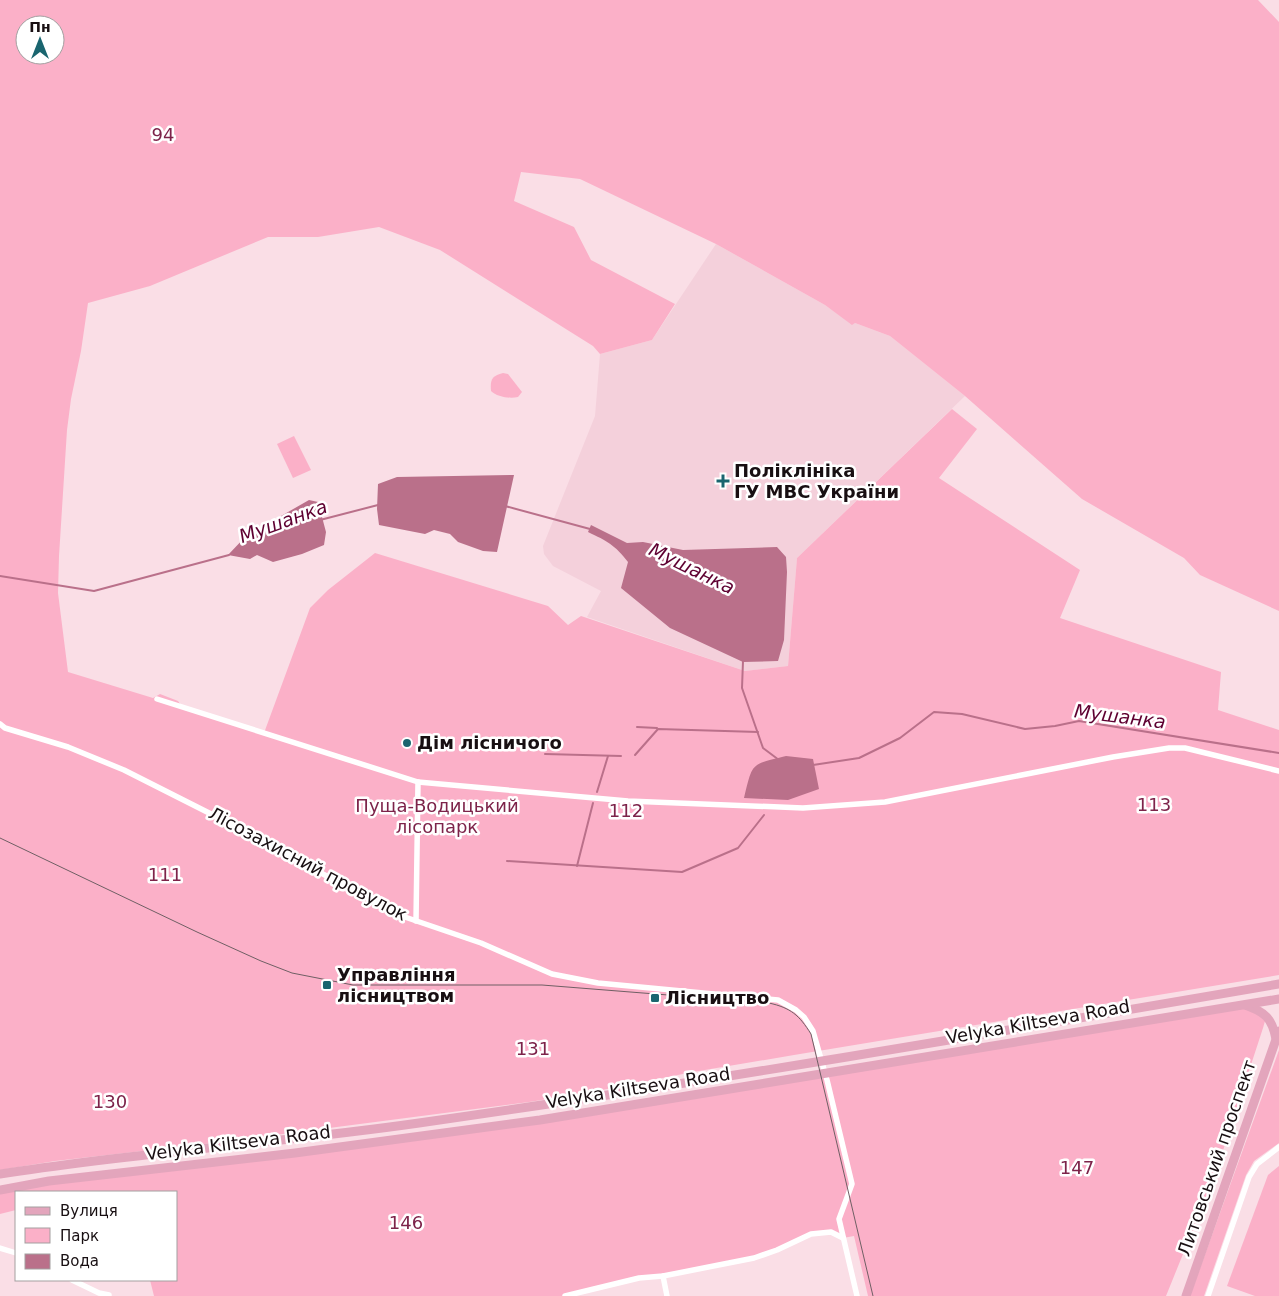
<svg xmlns="http://www.w3.org/2000/svg" width="1279" height="1296" viewBox="0 0 1279 1296" font-family="'DejaVu Sans',sans-serif">
	<rect width="100%" height="100%" fill="#fadee6"/>
	<path fill="#f4d0db" d="M716,244L825,305L852,324L855,323L890,336L965,396L797,558L788,666L745,671L587,617L601,591L553,566L544,554L543,546L595,416L600,354L652,340Z"/>
	<g fill="#fbb0c8" fill-rule="evenodd">
		<path d="M0,0H1258L1279,22V611L1200,575L1184,558L1082,499L965,396L890,336L855,323L852,325L825,305L716,244L580,179L521,172L514,201L574,227L591,260L675,304L652,340L600,354L593,346L440,250L379,227L318,237H268L150,286L88,303L81,351L71,399L67,430L59,556L58,593L68,672L153,698L160,694L178,701L182,707L264,733L310,608L328,590L375,553L548,606L568,625L581,616L745,671L788,666L797,558L952,409L977,429L939,478L1080,570L1060,618L1221,672L1218,710L1279,730V975L794,1055L693,1072L592,1092L529,1102L221,1142L55,1161L0,1170ZM25,25H55V55H25Z"/>
		<path d="M503,373L508,374L522,392L518,397C510,399 497,397 491,391C490,379 492,376 503,373Z"/>
		<path d="M294,436L311,470L293,478L277,444Z"/>
		<path d="M1243,1004L1256,1009L1265,1021L1263,1028L1215,1175L1166,1296H868L854,1236L843,1238L822,1232L754,1258L639,1278L565,1296H154L150,1280H176V1192H16V1210L0,1214V1190L417,1137Z"/>
		<path d="M1279,1050V1143L1254,1161L1246,1175L1204,1296H1190Z"/>
		<path d="M1279,1166V1296H1255L1227,1286L1268,1175Z"/>
	</g>
	<g fill="#ba708a">
		<path d="M514,475L497,552L483,551L458,542L450,534L434,530L425,534L379,525L377,509L378,484L397,477Z"/>
		<path d="M309,500L318,502L326,532L324,545L302,554L273,562L257,555L250,559L228,555L246,536Z"/>
		<path d="M591,525L627,543L643,542L683,550L777,547L786,557L787,572L784,640L778,661L743,662L670,628L621,588L628,562C615,545 607,541 588,532Z"/>
		<path d="M786,756L813,759L819,789L788,800L744,798C753,762 750,765 786,756Z"/>
	</g>
	<g fill="none" stroke-linecap="round" stroke-linejoin="round">
		<g stroke="#ba708a" stroke-width="2">
			<path d="M505,506L590,529"/>
			<path d="M320,520L378,505"/>
			<path d="M0,576L94,591L229,555"/>
			<path d="M743,661L742,688L763,748L779,760"/>
			<path d="M637,727L657,728"/>
			<path d="M545,754L621,756"/>
			<path d="M635,755L658,729L758,732"/>
			<path d="M813,765L859,758L900,738L934,712L962,714L1025,729L1055,726L1079,721L1279,753"/>
			<path d="M597,792L608,756"/>
			<path d="M507,861L682,872L738,848L764,815"/>
			<path d="M577,866L593,803"/>
		</g>
		<g stroke="#fff" stroke-width="5.5">
			<path d="M157,699L418,782L628,801L803,808L885,802L1113,757L1169,748H1185L1279,771"/>
			<path d="M0,724L5,728L68,747L124,770L219,818L399,915L481,943L552,974L598,983L778,1000L796,1010L804,1017L813,1031L827,1080L852,1184L839,1219L857,1296"/>
			<path d="M416,921L418,782"/>
			<path d="M0,1248L16,1253"/>
			<path d="M663,1276L667,1296"/>
			<path d="M72,1280L99,1293L109,1295"/>
			<path d="M565,1296L639,1278L663,1276L754,1258L777,1250L811,1234L831,1232L843,1238"/>
			<path d="M1208,1296L1249,1177L1257,1164L1279,1147"/>
		</g>
		<g stroke="#e3a5bc" stroke-width="9">
			<path d="M1245,1005C1265,1012 1272,1018 1276,1039"/>
			<path d="M0,1174C139,1152 280,1143 419,1123C707,1082 993,1033 1279,984"/>
			<path d="M0,1190L49,1181L295,1153L540,1120L1279,999"/>
			<path d="M1186,1296L1279,1031"/>
		</g>
		<path stroke="#6f5f64" stroke-width="1" d="M0,838L197,932L261,961L292,973L353,985H542L769,1003C791,1008 799,1015 811,1034L873,1296"/>
	</g>
	<g fill="#1a656f" stroke="#fff" stroke-width="2">
		<path d="M720.5 473.5h5v5h5v5h-5v5h-5v-5h-5v-5h5z"/>
		<circle cx="407" cy="743" r="5"/>
		<rect x="322" y="980" width="10" height="10" rx="2.5"/>
		<rect x="650" y="993" width="10" height="10" rx="2.5"/>
	</g>
	<g text-anchor="middle" stroke-width="5" stroke-linejoin="round" paint-order="stroke">
		<g font-size="18" fill="#7d234a" stroke="#fff">
			<text x="163" y="141">94</text>
			<text x="1154" y="811">113</text>
			<text x="437" y="812">Пуща-Водицький<tspan x="437" dy="21">лісопарк</tspan></text>
			<text x="626" y="817">112</text>
			<text x="165" y="881">111</text>
			<text x="533" y="1055">131</text>
			<text x="110" y="1108">130</text>
			<text x="1077" y="1174">147</text>
			<text x="406" y="1229">146</text>
		</g>
		<g font-size="18" font-weight="bold" fill="#180f12" stroke="#fff" text-anchor="start">
			<text x="734" y="477">Поліклініка<tspan x="734" dy="21">ГУ МВС України</tspan></text>
			<text x="417" y="749">Дім лісничого</text>
			<text x="337" y="981">Управління<tspan x="337" dy="21">лісництвом</tspan></text>
			<text x="665" y="1004">Лісництво</text>
		</g>
		<g font-size="18" fill="#180f12" stroke="#fff">
			<text transform="translate(308 864) rotate(28)" y="6">Лісозахисний провулок</text>
			<text transform="translate(1038 1022) rotate(-10)" y="6">Velyka Kiltseva Road</text>
			<text transform="translate(638 1088) rotate(-9)" y="6">Velyka Kiltseva Road</text>
			<text transform="translate(238 1143) rotate(-7)" y="6">Velyka Kiltseva Road</text>
			<text transform="translate(1217 1158) rotate(-71)" y="6">Литовський проспект</text>
		</g>
		<g font-size="19" font-style="italic" fill="#5e0031" stroke="#fff">
			<text transform="translate(283 521) rotate(-20)" y="7">Мушанка</text>
			<text transform="translate(692 568) rotate(26)" y="7">Мушанка</text>
			<text transform="translate(1120 716) rotate(7)" y="7">Мушанка</text>
		</g>
	</g>
	<rect x="15" y="1191" width="162" height="90" fill="#ffffff" stroke="#a39fa0"/>
	<rect x="25" y="1207" width="25" height="8" fill="#e3a5bc" stroke="#a39fa0"/>
	<text x="60" y="1216" font-size="15" fill="#180f12">Вулиця</text>
	<rect x="25" y="1228" width="25" height="15" fill="#fbb0c8" stroke="#a39fa0"/>
	<text x="60" y="1241" font-size="15" fill="#180f12">Парк</text>
	<rect x="25" y="1254" width="25" height="15" fill="#ba708a" stroke="#a39fa0"/>
	<text x="60" y="1266" font-size="15" fill="#180f12">Вода</text>
	<g transform="translate(40 40)"><circle r="24" fill="#ffffff" stroke="#a39fa0"/>
	<path d="M0-4L9 19L0 12L-9 19Z" fill="#1a656f"/>
	<text y="-8" font-size="14" font-weight="bold" text-anchor="middle" fill="#180f12">Пн</text>
	</g>
</svg>
